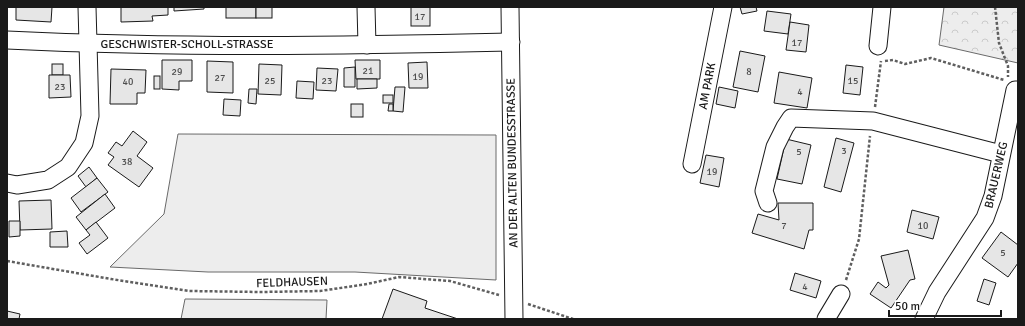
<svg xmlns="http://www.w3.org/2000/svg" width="1025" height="326" viewBox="0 0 1025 326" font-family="Signika,sans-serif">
	<defs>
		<pattern id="forest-crowns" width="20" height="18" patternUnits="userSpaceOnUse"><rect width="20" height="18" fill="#ededed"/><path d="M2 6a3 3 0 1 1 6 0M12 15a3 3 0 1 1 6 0" fill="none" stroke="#cbcbcb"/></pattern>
	</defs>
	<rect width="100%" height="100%" fill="#fff"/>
	<g fill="#ededed" stroke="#6a6a6a">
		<path d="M178,134L496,135V280L355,272H208L110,267L164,214Z"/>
		<path d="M185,299L327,300L326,319H181Z"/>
	</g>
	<path fill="url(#forest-crowns)" stroke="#6a6a6a" d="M944,7H1018V63L939,45Z"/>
	<g fill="#e6e6e6" stroke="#1a1a1a">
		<path d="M16,7H52L51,22L16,20Z"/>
		<path d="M121,7H168V15L152,16L153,21L121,22Z"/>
		<path d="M174,7H204V9L174,11Z"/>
		<rect x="226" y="7" width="30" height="11"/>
		<rect x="256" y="7" width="16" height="11"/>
		<rect x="411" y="7" width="19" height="19"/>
		<path d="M740,7H756L757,11L742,14Z"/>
		<path d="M767,11L791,14L788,34L764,31Z"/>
		<path d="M790,22L809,25L806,52L786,50Z"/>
		<path d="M740,51L765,56L758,92L733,87Z"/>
		<path d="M162,60H192V81H179V90L162,89Z"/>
		<path d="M355,60H380V79H356Z"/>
		<path d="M207,61L233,62V93L207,92Z"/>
		<path d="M427,62L428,88H409L408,63Z"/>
		<rect x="52" y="64" width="11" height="11"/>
		<path d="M259,64L282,65L281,95L258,94Z"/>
		<path d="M846,65L863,67L860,95L843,93Z"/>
		<path d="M355,67V87H344V68Z"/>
		<path d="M317,68L338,69L336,91L316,90Z"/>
		<path d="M111,69L146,70L145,93H137V104H110Z"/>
		<path d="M779,72L812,78L807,108L774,103Z"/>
		<path d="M49,75H70L71,97L49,98Z"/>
		<rect x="154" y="76" width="6" height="13"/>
		<path d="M357,79H377V88L357,89Z"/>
		<path d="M297,81L314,82L313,99L296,98Z"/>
		<path d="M395,87H405L403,112L393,111Z"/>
		<path d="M719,87L738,91L735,108L716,104Z"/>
		<path d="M249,89H257L256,104L248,103Z"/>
		<rect x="383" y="95" width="10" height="8"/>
		<path d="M224,99L241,100L240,116L223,115Z"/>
		<rect x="351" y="104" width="12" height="13"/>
		<path d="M389,104H393V111H388Z"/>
		<path d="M133,131L147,142L137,156L153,168L139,187L108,165L114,157L108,153L116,142L122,146Z"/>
		<path d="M836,138L854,143L841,192L824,187Z"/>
		<path d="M786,139L811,145L802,184L777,179Z"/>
		<path d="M706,155L724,158L719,187L700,183Z"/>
		<path d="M89,167L97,178L86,187L78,176Z"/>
		<path d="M97,178L108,192L81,212L71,198Z"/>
		<path d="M105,194L115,208L86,230L76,217Z"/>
		<path d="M51,200L52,229L20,230L19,201Z"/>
		<path d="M778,203H813V230H809L804,249L752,233L758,214L779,220Z"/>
		<path d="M912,210L939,217L933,239L907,232Z"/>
		<path d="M9,221H20V236L9,237Z"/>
		<path d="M96,222L108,238L87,254L79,243L90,235L86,230Z"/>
		<path d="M67,231L68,247H50V232Z"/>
		<path d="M1001,232L1018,245V263L1008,277L982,258Z"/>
		<path d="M908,250L915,279L910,280L891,308L870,294L878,282L886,288L889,285L881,256Z"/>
		<path d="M795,273L821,281L816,298L790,290Z"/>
		<path d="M984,279L996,283L989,305L977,301Z"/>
		<path d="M393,289L427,301L425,308L458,319H382Z"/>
		<path d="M7,311L20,314L19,319H7Z"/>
	</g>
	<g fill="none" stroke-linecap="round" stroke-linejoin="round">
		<g stroke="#1a1a1a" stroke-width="19">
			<g id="minor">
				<path d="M366,7L367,45"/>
				<path d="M510,7L514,319"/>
				<path d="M7,40C175,48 343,46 511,42"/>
				<path d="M878,46L882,7"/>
				<path d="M692,164L723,7"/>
				<path d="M7,183L17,185L48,180L68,167L84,143L90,116L87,7"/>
				<path d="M768,203L764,191L775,147L785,127L791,118L873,121L1001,154"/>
				<path d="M826,319L841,294"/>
				<path d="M924,319L937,292L985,218L993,196L1015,90H1018"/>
			</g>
		</g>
		<g stroke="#5f5f5f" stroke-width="2.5" stroke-dasharray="3 2" stroke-linecap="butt">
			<path d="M995,7L999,43L1008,66V77"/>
			<path d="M885,61L893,60L905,64L931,58L1004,80"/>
			<path d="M875,107L881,61"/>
			<path d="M7,261L111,279L189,291L261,292L320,291L367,284L399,277L450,281L499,295"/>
			<path d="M846,280L859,239L870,136"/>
			<path d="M528,304L573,319"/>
		</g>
		<use href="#minor" stroke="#fff" stroke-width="17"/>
	</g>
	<g text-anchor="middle" stroke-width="3" stroke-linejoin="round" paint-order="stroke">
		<g font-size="10" fill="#4d4d4d">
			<text x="420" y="20">17</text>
			<text x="797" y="46">17</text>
			<text x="368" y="74">21</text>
			<text x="177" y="75">29</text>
			<text x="749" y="75">8</text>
			<text x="418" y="80">19</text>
			<text x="220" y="81">27</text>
			<text x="270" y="84">25</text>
			<text x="327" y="84">23</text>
			<text x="853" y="84">15</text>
			<text x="128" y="85">40</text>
			<text x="60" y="90">23</text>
			<text x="800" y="95">4</text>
			<text x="844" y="154">3</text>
			<text x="799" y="155">5</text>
			<text x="127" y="165">38</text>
			<text x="712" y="175">19</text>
			<text x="784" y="229">7</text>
			<text x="923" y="229">10</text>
			<text x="1003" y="256">5</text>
			<text x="805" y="290">4</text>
		</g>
		<g font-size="12" fill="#1a1a1a" stroke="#fff">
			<text x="187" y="48">GESCHWISTER-SCHOLL-STRASSE</text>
			<text transform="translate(707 86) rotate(-79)" y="4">AM PARK</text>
			<text transform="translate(512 163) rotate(-91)" y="4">AN DER ALTEN BUNDESSTRASSE</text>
			<text transform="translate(996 175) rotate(-77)" y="4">BRAUERWEG</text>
			<text transform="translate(292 282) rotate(-2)" y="4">FELDHAUSEN</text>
		</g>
	</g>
	<rect width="1025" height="326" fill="none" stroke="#1a1a1a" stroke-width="16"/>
	<path d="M889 310v6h112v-6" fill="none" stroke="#1a1a1a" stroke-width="2"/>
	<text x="895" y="310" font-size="12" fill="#1a1a1a" stroke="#ffffff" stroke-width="3" paint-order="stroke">50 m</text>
</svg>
